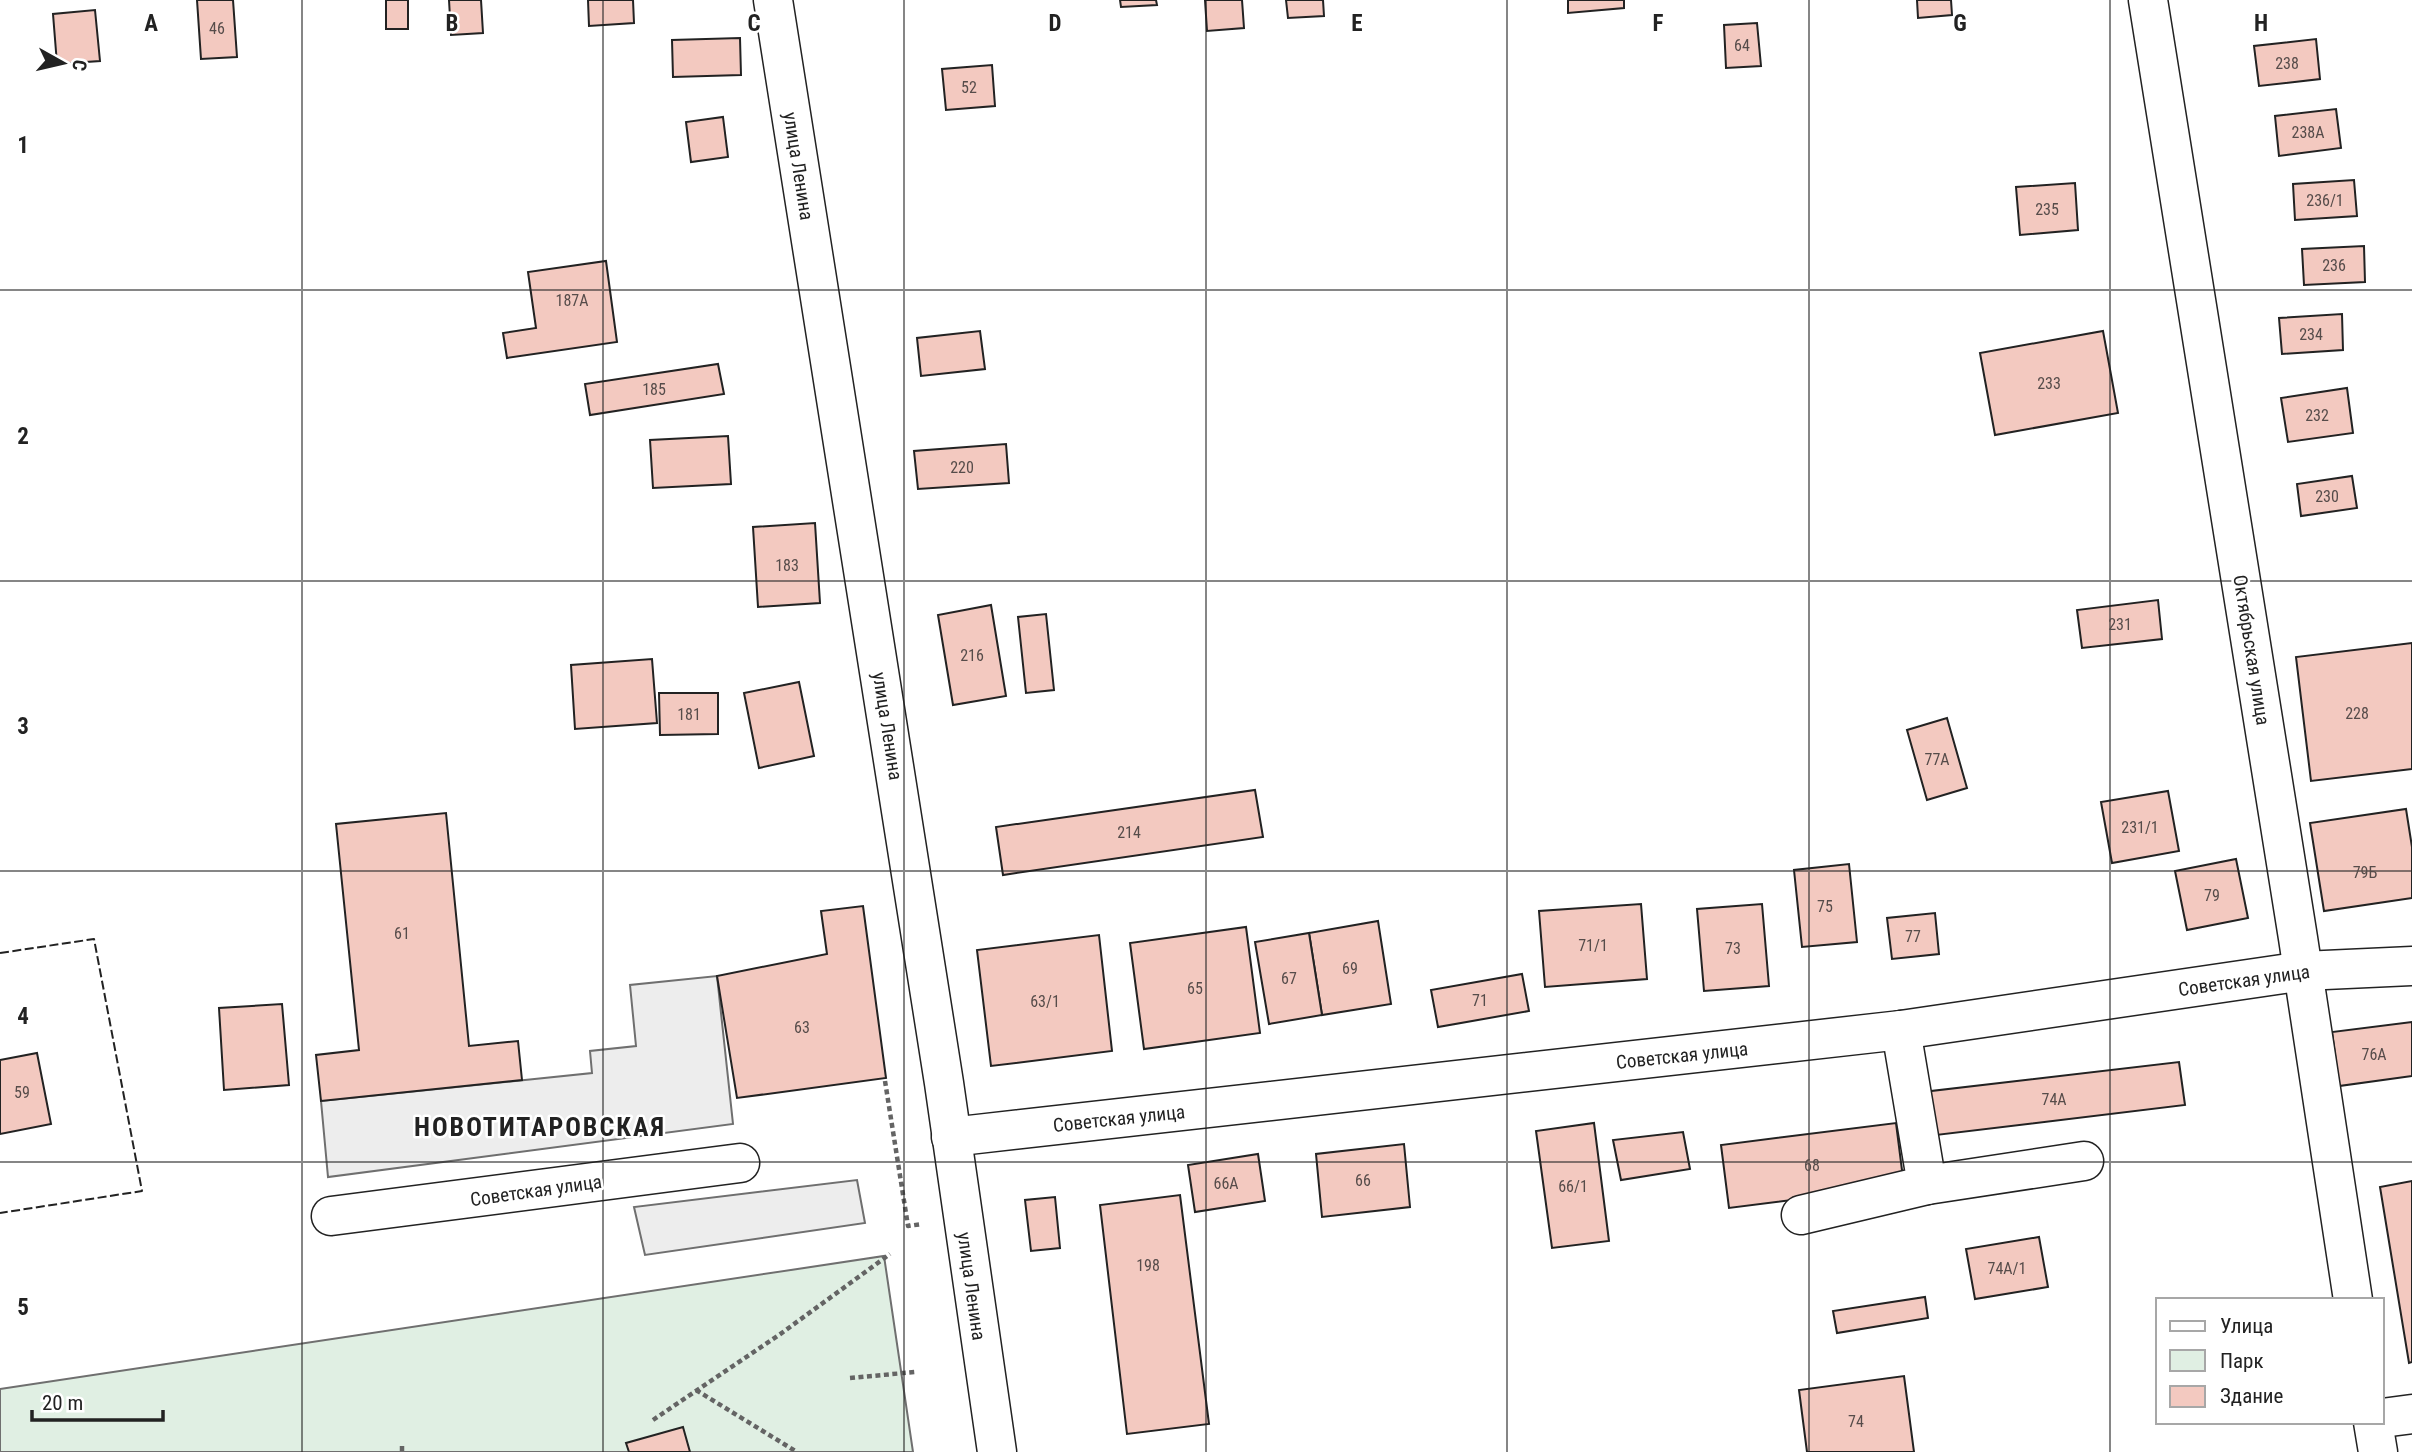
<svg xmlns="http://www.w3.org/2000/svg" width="2412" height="1452" viewBox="0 0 2412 1452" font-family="'Roboto Condensed',sans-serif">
	<rect width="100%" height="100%" fill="#fff"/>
	<path fill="#e0efe3" stroke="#6f6f6f" stroke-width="2" d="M884,1256L913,1452H0V1389Z"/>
	<g fill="#ededed" stroke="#6f6f6f" stroke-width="2">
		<path d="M717,976L733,1124L328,1177L321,1101L592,1073L590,1051L636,1046L630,985Z"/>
		<path d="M857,1180L865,1223L645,1255L634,1207Z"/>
	</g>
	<g fill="#f3c9c0" stroke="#222" stroke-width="2">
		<path d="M197,0H233L237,57L201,59Z"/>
		<rect x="386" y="0" width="22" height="29"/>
		<path d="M449,0H481L483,33L451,35Z"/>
		<path d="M588,0H633L634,23L589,26Z"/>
		<path d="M1120,0H1156L1157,5L1121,7Z"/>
		<path d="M1205,0H1242L1244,28L1207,31Z"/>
		<path d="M1286,0H1323L1324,16L1288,18Z"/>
		<path d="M1568,0H1624V8L1568,13Z"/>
		<path d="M1917,0H1951L1952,15L1918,18Z"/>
		<path d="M95,10L100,61L57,64L53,14Z"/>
		<path d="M1757,23L1761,66L1726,68L1724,25Z"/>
		<path d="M740,38L741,75L673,77L672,40Z"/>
		<path d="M2316,39L2320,79L2259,86L2254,46Z"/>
		<path d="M992,65L995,106L946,110L942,69Z"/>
		<path d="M2336,109L2341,148L2279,156L2275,116Z"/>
		<path d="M723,117L728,157L691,162L686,122Z"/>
		<path d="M2354,180L2357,216L2295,220L2293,184Z"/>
		<path d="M2075,183L2078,230L2020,235L2016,187Z"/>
		<path d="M2364,246L2365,282L2304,285L2302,249Z"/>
		<path d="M606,261L617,342L507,358L503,333L536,328L528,272Z"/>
		<path d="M2342,314L2343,350L2282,354L2279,318Z"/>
		<path d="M980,331L985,369L921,376L917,338Z"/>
		<path d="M2103,331L2118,413L1995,435L1980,353Z"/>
		<path d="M718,364L724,394L590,415L585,384Z"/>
		<path d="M2347,388L2353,433L2288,442L2281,398Z"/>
		<path d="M728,436L731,484L653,488L650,440Z"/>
		<path d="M1006,444L1009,483L918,489L914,451Z"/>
		<path d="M2352,476L2357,508L2301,516L2297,484Z"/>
		<path d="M815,523L820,603L758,607L753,527Z"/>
		<path d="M2158,600L2162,639L2082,648L2077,610Z"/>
		<path d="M991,605L1006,696L953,705L938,615Z"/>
		<path d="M1046,614L1054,690L1026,693L1018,617Z"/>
		<path d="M2412,643V769L2311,781L2296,657Z"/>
		<path d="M652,659L657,723L575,729L571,665Z"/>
		<path d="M799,682L814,756L759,768L744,693Z"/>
		<path d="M659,693H718V734L660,735Z"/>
		<path d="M1947,718L1967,788L1927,800L1907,730Z"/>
		<path d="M1255,790L1263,837L1003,875L996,827Z"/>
		<path d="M2168,791L2179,851L2112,863L2101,802Z"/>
		<path d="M2406,809L2412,847V898L2324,911L2310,823Z"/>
		<path d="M446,813L469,1046L518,1041L522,1080L321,1101L316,1055L359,1050L336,824Z"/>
		<path d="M2236,859L2248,918L2187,930L2175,871Z"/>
		<path d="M1849,864L1857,942L1802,947L1794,870Z"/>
		<path d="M1641,904L1647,979L1545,987L1539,911Z"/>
		<path d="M1762,904L1769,986L1704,991L1697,909Z"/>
		<path d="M863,906L886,1078L737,1098L717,976L827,954L821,911Z"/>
		<path d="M1935,913L1939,954L1892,959L1887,918Z"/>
		<path d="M1378,921L1391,1004L1322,1015L1309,933Z"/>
		<path d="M1246,927L1260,1033L1144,1049L1130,943Z"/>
		<path d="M1309,933L1322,1015L1269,1024L1255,942Z"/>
		<path d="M1099,935L1112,1051L991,1066L977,950Z"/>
		<path d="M1522,974L1529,1011L1438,1027L1431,990Z"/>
		<path d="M282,1004L289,1085L224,1090L219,1008Z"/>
		<path d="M2412,1022V1076L2339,1086L2332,1032Z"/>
		<path d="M37,1053L51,1124L0,1134V1060Z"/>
		<path d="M2179,1062L2185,1105L1928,1136L1923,1092Z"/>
		<path d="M1594,1123L1609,1241L1552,1248L1536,1131Z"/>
		<path d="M1896,1123L1904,1186L1729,1208L1721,1145Z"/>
		<path d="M1683,1132L1690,1169L1621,1180L1613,1140Z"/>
		<path d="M1404,1144L1410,1207L1322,1217L1316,1154Z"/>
		<path d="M1258,1154L1265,1201L1195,1212L1188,1165Z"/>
		<path d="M2412,1181V1362L2409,1363L2380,1187Z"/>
		<path d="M1180,1195L1209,1424L1127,1434L1100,1205Z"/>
		<path d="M1055,1197L1060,1248L1031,1251L1025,1200Z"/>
		<path d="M2039,1237L2048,1287L1975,1299L1966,1249Z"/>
		<path d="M1925,1297L1928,1318L1837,1333L1833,1311Z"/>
		<path d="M1904,1376L1914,1452H1807L1799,1390Z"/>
		<path d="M683,1427L690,1452H629L626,1443Z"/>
	</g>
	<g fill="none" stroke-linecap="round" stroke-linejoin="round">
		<g stroke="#222" stroke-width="41">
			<g id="minor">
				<path d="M773,0L944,1083L997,1452"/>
				<path d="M2148,0L2298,938L2353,1300"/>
				<path d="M951,1137L1901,1030L2303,971L2412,966"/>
				<path d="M1927,1185L2084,1161"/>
				<path d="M1801,1215L1927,1185L1901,1030"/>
				<path d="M331,1216L740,1163"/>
				<path d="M2382,1418L2412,1414"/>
				<path d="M2373,1422L2378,1452"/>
			</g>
		</g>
		<g stroke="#646464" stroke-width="4.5" stroke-dasharray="5 3.5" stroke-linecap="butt">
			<path d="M885,1081L908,1226L922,1224"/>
			<path d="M850,1378L915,1372"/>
			<path d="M696,1390L797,1452"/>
			<path d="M653,1420L779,1335L890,1254"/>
			<path d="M402,1446V1452"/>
		</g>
		<use href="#minor" stroke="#fff" stroke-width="38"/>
		<path stroke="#222" stroke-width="2" stroke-dasharray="9 3.5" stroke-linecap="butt" d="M0,953L94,939L142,1191L0,1213"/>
	</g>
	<path fill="none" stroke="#222" stroke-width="2" stroke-opacity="0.55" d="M302,0V1452M603,0V1452M904,0V1452M1206,0V1452M1507,0V1452M1809,0V1452M2110,0V1452M0,290H2412M0,581H2412M0,871H2412M0,1162H2412"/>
	<g text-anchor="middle" stroke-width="5" stroke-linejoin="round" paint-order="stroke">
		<g font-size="16" fill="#564c4a">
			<text x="217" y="34">46</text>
			<text x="1742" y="51">64</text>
			<text x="2287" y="69">238</text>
			<text x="969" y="93">52</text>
			<text x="2308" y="138">238А</text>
			<text x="2325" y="206">236/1</text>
			<text x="2047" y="215">235</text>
			<text x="2334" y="271">236</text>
			<text x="572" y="306">187А</text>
			<text x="2311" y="340">234</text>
			<text x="2049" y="389">233</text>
			<text x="654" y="395">185</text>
			<text x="2317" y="421">232</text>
			<text x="962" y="473">220</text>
			<text x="2327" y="502">230</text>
			<text x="787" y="571">183</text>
			<text x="2120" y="630">231</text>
			<text x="972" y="661">216</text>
			<text x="2357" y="719">228</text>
			<text x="689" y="720">181</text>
			<text x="1937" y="765">77А</text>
			<text x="2140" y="833">231/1</text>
			<text x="1129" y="838">214</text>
			<text x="2365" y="878">79Б</text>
			<text x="2212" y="901">79</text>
			<text x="1825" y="912">75</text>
			<text x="402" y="939">61</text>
			<text x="1913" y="942">77</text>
			<text x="1593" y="951">71/1</text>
			<text x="1733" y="954">73</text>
			<text x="1350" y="974">69</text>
			<text x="1289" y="984">67</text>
			<text x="1195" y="994">65</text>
			<text x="1480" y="1006">71</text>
			<text x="1045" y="1007">63/1</text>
			<text x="802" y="1033">63</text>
			<text x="2374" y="1060">76А</text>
			<text x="22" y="1098">59</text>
			<text x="2054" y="1105">74А</text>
			<text x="1812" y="1171">68</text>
			<text x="1363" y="1186">66</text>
			<text x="1226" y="1189">66А</text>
			<text x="1573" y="1192">66/1</text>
			<text x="1148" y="1271">198</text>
			<text x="2007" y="1274">74А/1</text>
			<text x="1856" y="1427">74</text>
		</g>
		<g font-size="19" fill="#222" stroke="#fff">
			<text transform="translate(799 166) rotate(81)" y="7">улица Ленина</text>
			<text transform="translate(2252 650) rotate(81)" y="7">Октябрьская улица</text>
			<text transform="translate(888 726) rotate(81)" y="7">улица Ленина</text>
			<text transform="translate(2244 980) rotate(-8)" y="7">Советская улица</text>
			<text transform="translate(1682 1055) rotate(-6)" y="7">Советская улица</text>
			<text transform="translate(1119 1118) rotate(-6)" y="7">Советская улица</text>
			<text transform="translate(536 1190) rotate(-8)" y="7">Советская улица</text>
			<text transform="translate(972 1286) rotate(82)" y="7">улица Ленина</text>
		</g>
		<g font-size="26" font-weight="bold" letter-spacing="2" fill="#222" stroke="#fff">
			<text x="540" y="1136">НОВОТИТАРОВСКАЯ</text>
		</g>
	</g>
	<g font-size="23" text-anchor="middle" font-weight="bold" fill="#222" stroke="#fff" stroke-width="5" stroke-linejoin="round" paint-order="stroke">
		<text x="151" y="31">A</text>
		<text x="452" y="31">B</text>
		<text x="754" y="31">C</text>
		<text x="1055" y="31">D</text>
		<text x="1357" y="31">E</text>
		<text x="1658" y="31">F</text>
		<text x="1960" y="31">G</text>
		<text x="2261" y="31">H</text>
		<text x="23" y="153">1</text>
		<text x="23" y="444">2</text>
		<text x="23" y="734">3</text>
		<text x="23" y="1024">4</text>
		<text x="23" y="1315">5</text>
	</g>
	<rect x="2156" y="1298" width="228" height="126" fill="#ffffff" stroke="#a7a7a7" stroke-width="2"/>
	<rect x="2170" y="1321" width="35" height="10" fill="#ffffff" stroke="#a7a7a7" stroke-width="2"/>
	<text x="2220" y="1333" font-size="21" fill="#222222">Улица</text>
	<rect x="2170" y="1350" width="35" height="21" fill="#e0efe3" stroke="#a7a7a7" stroke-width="2"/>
	<text x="2220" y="1368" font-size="21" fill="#222222">Парк</text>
	<rect x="2170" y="1386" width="35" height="21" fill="#f3c9c0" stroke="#a7a7a7" stroke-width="2"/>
	<text x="2220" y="1403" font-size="21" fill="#222222">Здание</text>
	<g transform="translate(63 63) rotate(98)" stroke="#ffffff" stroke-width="5" paint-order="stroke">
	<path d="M0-5L12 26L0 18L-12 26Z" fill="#222222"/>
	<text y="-10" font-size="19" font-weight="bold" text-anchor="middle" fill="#222222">С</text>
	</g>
	<path d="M32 1410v10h131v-10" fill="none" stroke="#222222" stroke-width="3.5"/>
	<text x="42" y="1410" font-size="21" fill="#222222" stroke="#ffffff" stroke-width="5" paint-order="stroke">20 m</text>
</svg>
